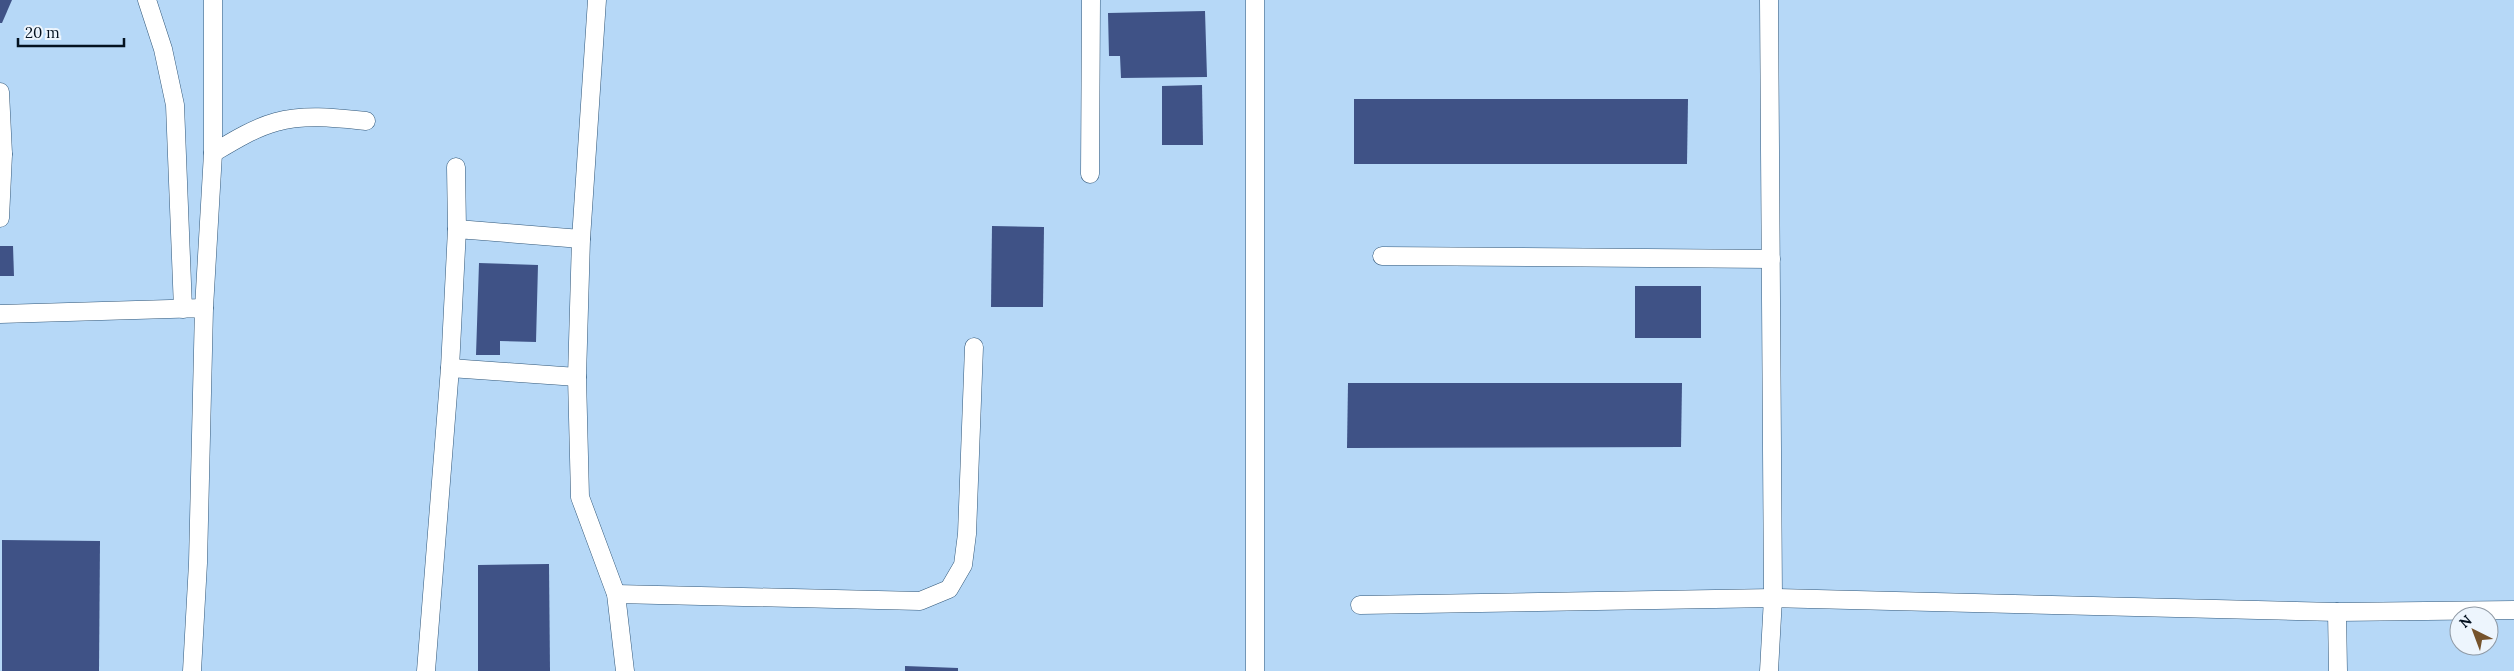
<svg xmlns="http://www.w3.org/2000/svg" width="2514" height="671" viewBox="0 0 2514 671" font-family="Lora,serif">
	<rect width="100%" height="100%" fill="#b6d8f7"/>
	<g fill="#3f5286">
		<path d="M0,0H12L2,23H0Z"/>
		<path d="M1205,11L1207,77L1121,78L1120,56H1109L1108,13Z"/>
		<path d="M1202,85L1203,145H1162V86Z"/>
		<path d="M1354,99H1688L1687,164H1354Z"/>
		<path d="M992,226L1044,227L1043,307H991Z"/>
		<path d="M0,246H13L14,276H0Z"/>
		<path d="M479,263L538,265L536,342L500,341V355H476Z"/>
		<rect x="1635" y="286" width="66" height="52"/>
		<path d="M1348,383H1682L1681,447L1347,448Z"/>
		<path d="M2,540L100,541L99,671H2Z"/>
		<path d="M549,564L550,671H478V565Z"/>
		<path d="M905,666L958,668V671H905Z"/>
	</g>
	<g fill="none" stroke-linecap="round" stroke-linejoin="round">
		<g stroke="#315779" stroke-width="19">
			<g id="service">
				<path d="M147,0L163,49L175,105L183,309"/>
				<path d="M597,0L581,239L577,377L580,497L616,594L625,671"/>
				<path d="M1255,0V671"/>
				<path d="M1769,0L1773,598L1769,671"/>
				<path d="M0,92L3,154H0"/>
				<path d="M213,153C233,141 254,128 276,122C305,114 337,118 366,121"/>
				<path d="M456,167L457,229"/>
				<path d="M1090,174L1091,0"/>
				<path d="M0,218L3,154"/>
				<path d="M1382,256L1771,259"/>
				<path d="M204,308L213,153V0"/>
				<path d="M0,314L204,308L198,563L192,671"/>
				<path d="M450,368L577,377"/>
				<path d="M616,594L920,601L949,589L963,565L967,534L974,347"/>
				<path d="M1360,605L1773,598L2337,612L2514,610"/>
				<path d="M2337,612L2338,671"/>
				<path d="M426,671L450,368L457,229L581,239"/>
			</g>
		</g>
		<use href="#service" stroke="#fff" stroke-width="18"/>
	</g>
	<g transform="translate(2474 631) rotate(318)"><circle r="24" fill="#edf5fd" stroke="#909aa5"/>
	<path d="M0-4L9 19L0 12L-9 19Z" fill="#76532c"/>
	<text y="-8" font-size="14" font-weight="bold" text-anchor="middle" fill="#041220">N</text>
	</g>
	<path d="M18 38v8h106v-8" fill="none" stroke="#041220" stroke-width="2.5"/>
	<text x="25" y="38" font-size="15" fill="#041220" stroke="#edf5fd" stroke-width="4" paint-order="stroke">20 m</text>
</svg>
